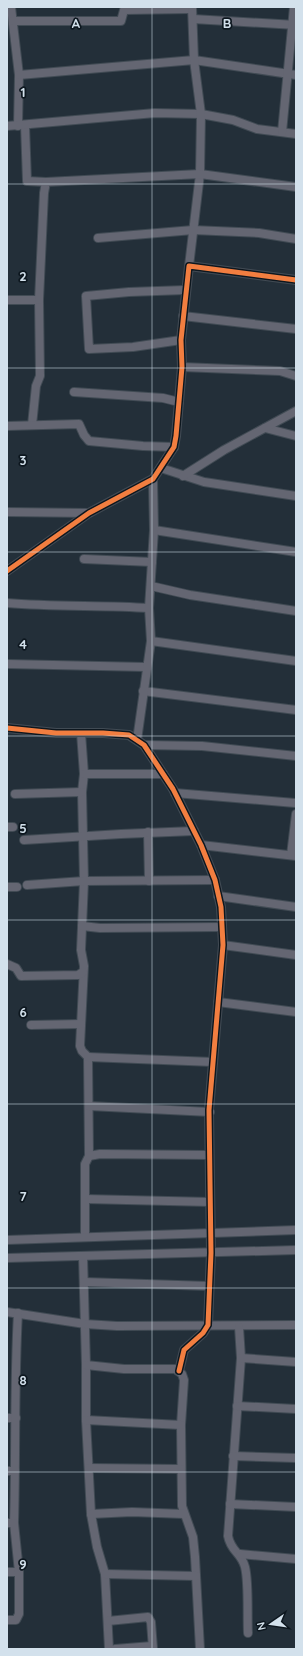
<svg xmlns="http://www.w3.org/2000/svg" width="303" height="1656" viewBox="0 0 303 1656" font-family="Quicksand,sans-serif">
	<rect width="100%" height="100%" fill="#232f39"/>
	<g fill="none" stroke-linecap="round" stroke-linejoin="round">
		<g stroke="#414b54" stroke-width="10">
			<g id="minor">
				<path d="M11,7L19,75L18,126"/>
				<path d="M193,19L296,25"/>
				<path d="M13,21H121L124,10L192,9"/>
				<path d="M19,75L194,60L296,75"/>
				<path d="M25,125L27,181L46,182"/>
				<path d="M7,126L155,113L201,114L233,120L257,129L296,134"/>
				<path d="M282,132L294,7"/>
				<path d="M98,238L193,230L259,233L296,239"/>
				<path d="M189,266L200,174L201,114L194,60L192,7"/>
				<path d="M7,300H39L40,376L36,386L32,425"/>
				<path d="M39,300L44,193L46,182L200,174L296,187"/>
				<path d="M183,316L296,329"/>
				<path d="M181,340L133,347L89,349L86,296L129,292L185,290"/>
				<path d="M182,367L280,371L296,376"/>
				<path d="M74,392L163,398L179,402"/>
				<path d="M7,426L79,424L84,435L89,441L143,446L174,447"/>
				<path d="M265,428L296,436"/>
				<path d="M161,468L204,482L296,496"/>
				<path d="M183,476L224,450L296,411"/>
				<path d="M7,512L89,513"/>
				<path d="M154,530L296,552"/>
				<path d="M84,559L152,562"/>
				<path d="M7,571L89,513L153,479L174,447L176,436L182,367L181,340L189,266L296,280"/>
				<path d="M151,586L190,595L296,611"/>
				<path d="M7,603C54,607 101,605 149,608"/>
				<path d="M151,641L296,661"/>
				<path d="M7,664L146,667"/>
				<path d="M143,691L296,710"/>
				<path d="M7,728L56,733H103L129,735L144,745L173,789L201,845L215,880L221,907L223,945L209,1110L211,1253L208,1325L203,1333L184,1350L179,1371"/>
				<path d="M81,733L84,774L82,792L84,881L81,950L84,966L80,1046L82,1051L88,1057L89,1156"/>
				<path d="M137,740L151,641L149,608L154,530L153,479"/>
				<path d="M144,745L202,746L296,756"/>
				<path d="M84,774H163"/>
				<path d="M175,793L295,803"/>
				<path d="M15,794L82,792"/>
				<path d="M7,827H13"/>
				<path d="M148,832L149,881"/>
				<path d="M24,840L121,834L194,831"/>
				<path d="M201,845L296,856"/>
				<path d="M291,855L296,814"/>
				<path d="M27,885L84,881L215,880"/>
				<path d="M7,887H17"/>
				<path d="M218,896L296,907"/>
				<path d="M82,926L100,928L222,927"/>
				<path d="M223,945L296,955"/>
				<path d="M7,964L16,968L21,976L78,975L83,972"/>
				<path d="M218,1002L296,1012"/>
				<path d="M31,1025L81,1024"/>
				<path d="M88,1057L213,1062"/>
				<path d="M89,1106L210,1112"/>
				<path d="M85,1199L210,1202"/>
				<path d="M85,1237V1164L89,1156L100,1154L209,1155"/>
				<path d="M7,1240L296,1230"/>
				<path d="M83,1256L86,1365V1420L91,1514L97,1547L105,1574L109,1649"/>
				<path d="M7,1258L296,1250"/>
				<path d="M84,1282L209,1286"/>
				<path d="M7,1312L85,1324L117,1326L296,1325"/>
				<path d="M239,1327L241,1358L228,1536C231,1552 241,1552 245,1567C249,1583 247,1616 248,1633"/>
				<path d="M241,1358L296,1362"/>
				<path d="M86,1365L124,1369H175L182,1374L184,1380L181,1425L182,1506L193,1537L195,1557L200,1649"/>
				<path d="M237,1406L296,1409"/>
				<path d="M7,1418H16"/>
				<path d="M86,1420L181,1425"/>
				<path d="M233,1456L296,1458"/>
				<path d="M89,1468L181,1469"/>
				<path d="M7,1471H15"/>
				<path d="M230,1504L296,1507"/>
				<path d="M91,1514L132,1512L184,1514"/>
				<path d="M7,1523H14C16,1453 14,1383 18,1313"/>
				<path d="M240,1554L296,1559"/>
				<path d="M7,1572H19"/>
				<path d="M105,1574L196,1576"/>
				<path d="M7,1620H16L19,1614V1572L14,1523"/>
				<path d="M108,1621L148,1617L151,1622L153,1649"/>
				<path d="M115,1649L152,1646"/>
			</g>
		</g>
		<use href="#minor" stroke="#646672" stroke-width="8"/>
		<g stroke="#0d171f" stroke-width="8">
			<g id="cycleway">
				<path d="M7,571L89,513L153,479L174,447L176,436L182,367L181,340L189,266L296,280"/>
				<path d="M7,728L56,733H103L129,735L144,745L173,789L201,845L215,880L221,907L223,945L209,1110L211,1253L208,1325L203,1333L184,1350L179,1371"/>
			</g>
		</g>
		<use href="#cycleway" stroke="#f27e40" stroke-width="5"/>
	</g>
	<path fill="none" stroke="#d3e1ec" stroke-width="1" stroke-opacity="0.55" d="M152,7V1649M7,184H296M7,368H296M7,552H296M7,736H296M7,920H296M7,1104H296M7,1288H296M7,1472H296"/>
	<g font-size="13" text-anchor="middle" font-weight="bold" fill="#d3e1ec" stroke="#0d171f" stroke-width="3.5" stroke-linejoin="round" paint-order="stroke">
		<text x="76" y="28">A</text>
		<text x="227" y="28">B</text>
		<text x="23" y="97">1</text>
		<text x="23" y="281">2</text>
		<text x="23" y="465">3</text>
		<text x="23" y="649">4</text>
		<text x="23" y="833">5</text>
		<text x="23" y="1017">6</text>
		<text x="23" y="1201">7</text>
		<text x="23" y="1385">8</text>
		<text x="23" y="1569">9</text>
	</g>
	<rect width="303" height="1656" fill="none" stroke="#d3e1ec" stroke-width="16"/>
	<g transform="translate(271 1624) rotate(257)" stroke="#0d171f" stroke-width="3" paint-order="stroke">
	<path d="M0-3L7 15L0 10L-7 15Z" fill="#d3e1ec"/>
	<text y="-6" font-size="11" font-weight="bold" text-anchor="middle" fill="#d3e1ec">N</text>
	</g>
</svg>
